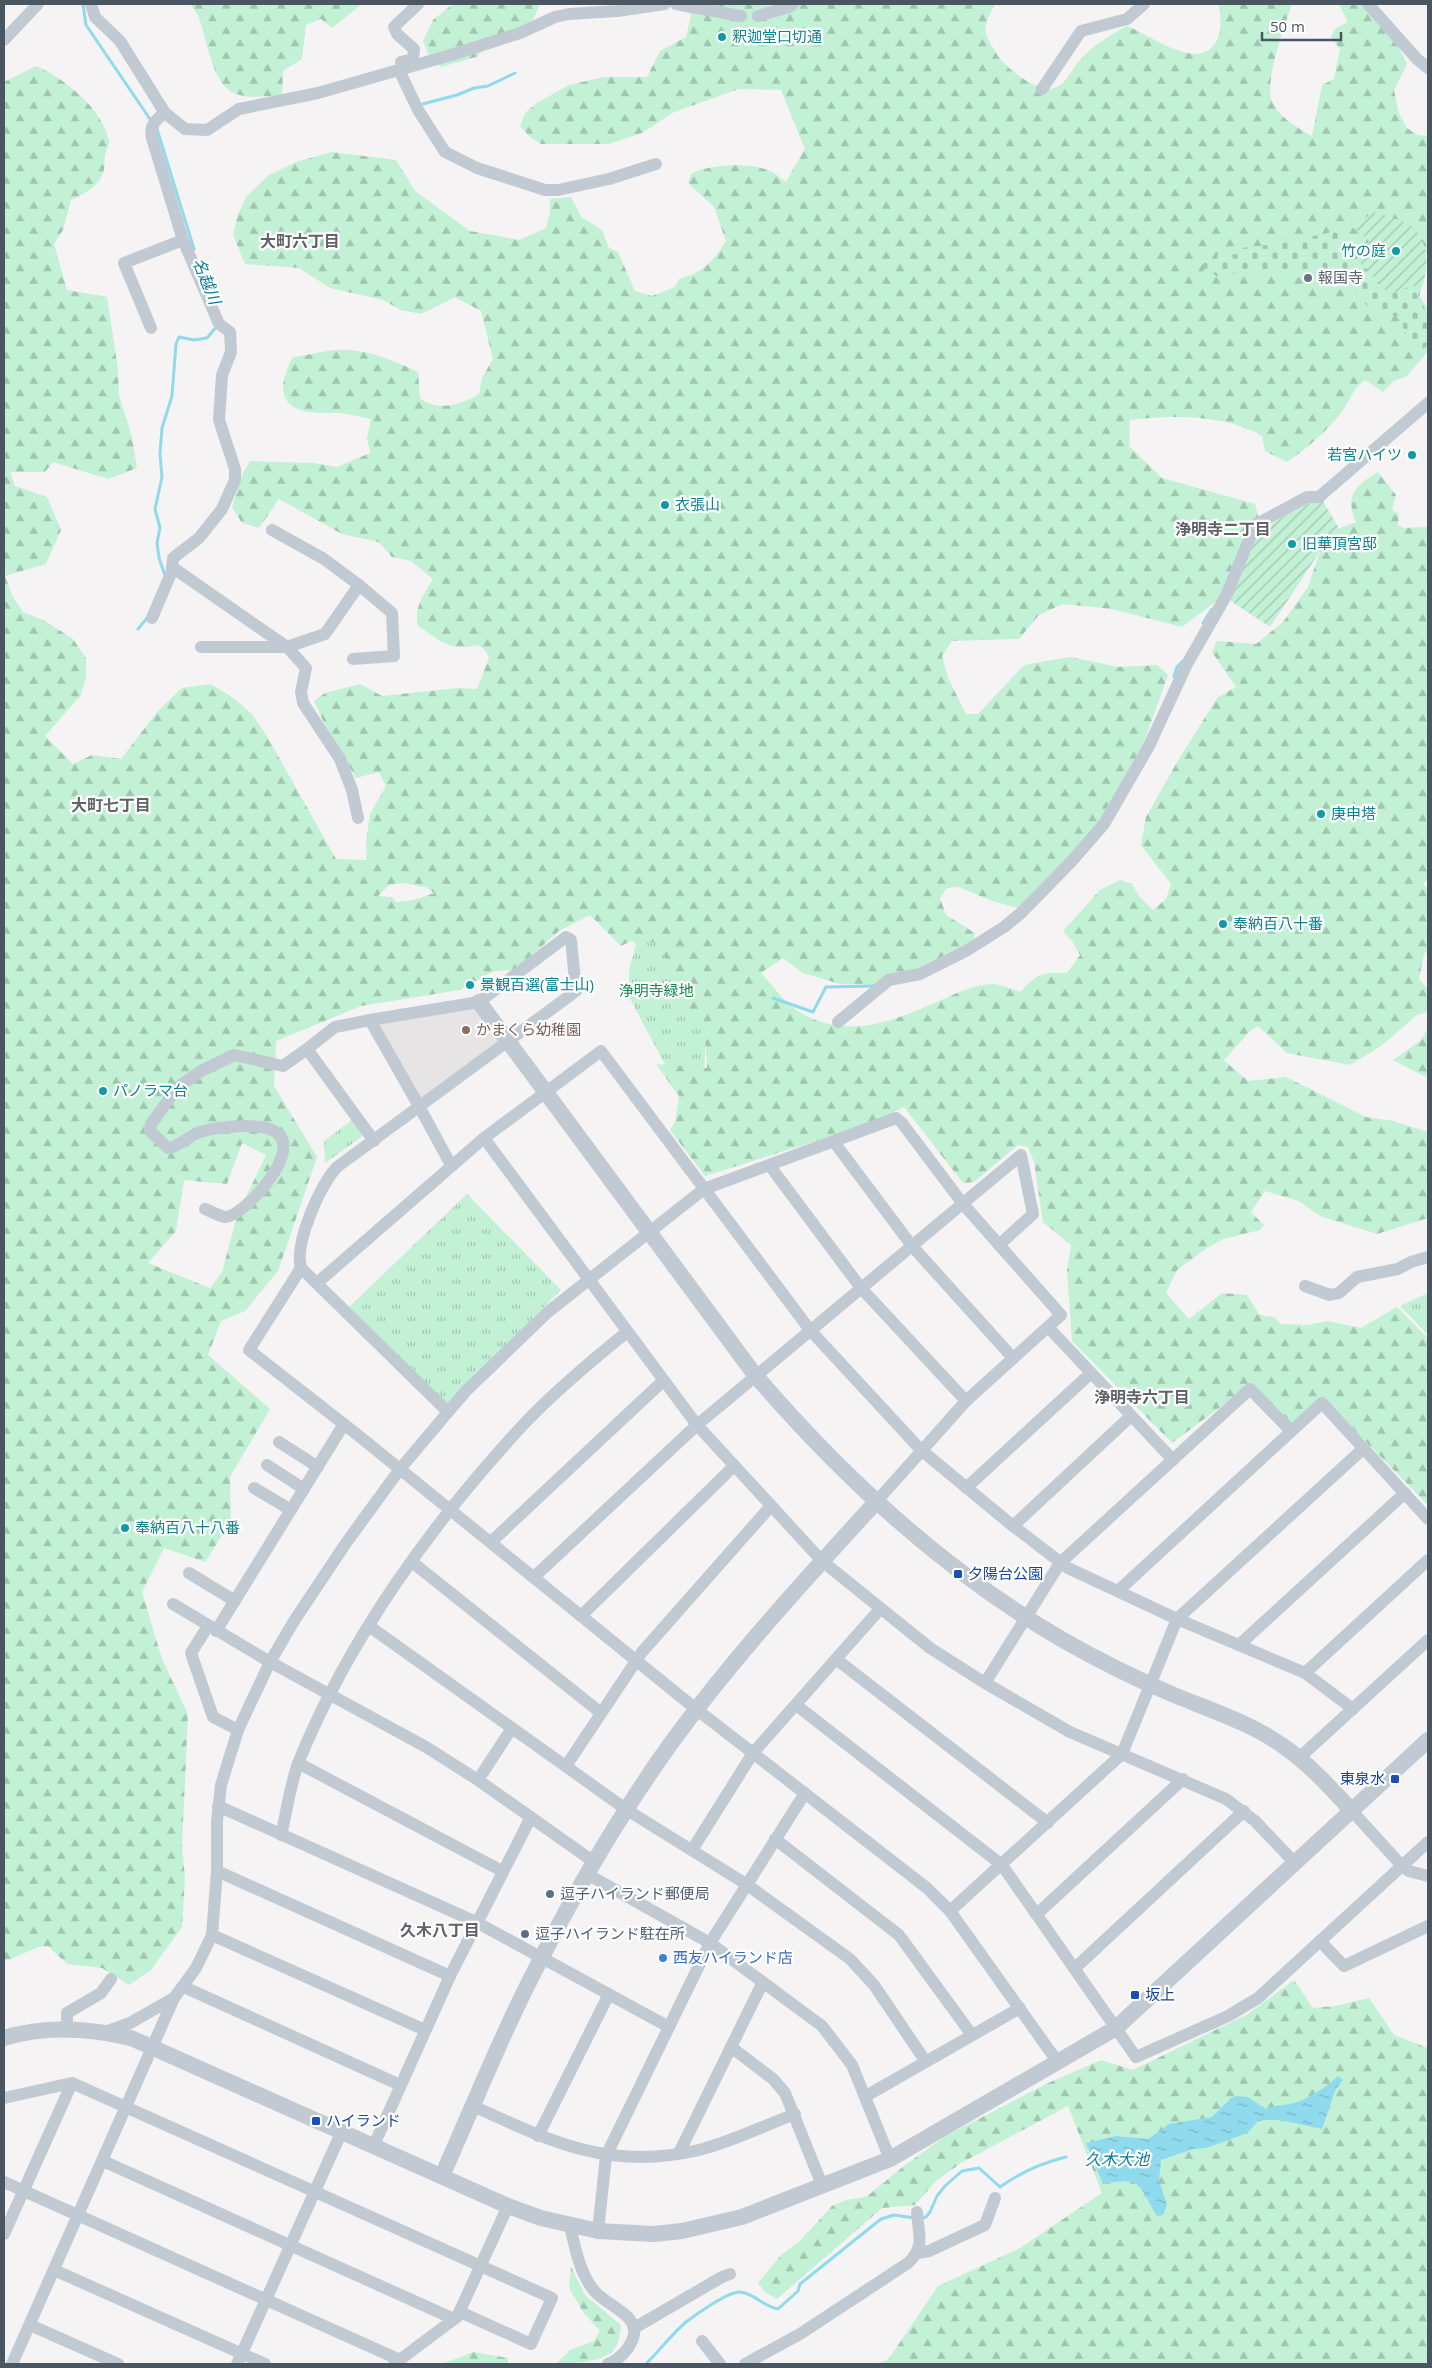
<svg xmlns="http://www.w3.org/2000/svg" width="1432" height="2368" viewBox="0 0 1432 2368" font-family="'Open Sans','Noto Sans JP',sans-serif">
	<defs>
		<pattern id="grass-tufts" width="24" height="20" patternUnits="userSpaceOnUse" patternTransform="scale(1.25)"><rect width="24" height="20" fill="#c3f1d5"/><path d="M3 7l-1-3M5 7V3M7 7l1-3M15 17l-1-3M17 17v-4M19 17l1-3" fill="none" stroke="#a0c6b0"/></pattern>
		<pattern id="forest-firs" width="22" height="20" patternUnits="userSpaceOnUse" patternTransform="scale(1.25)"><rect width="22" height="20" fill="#c3f1d5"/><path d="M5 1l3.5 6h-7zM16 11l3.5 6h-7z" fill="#a0c6b0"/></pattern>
		<pattern id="cemetery-stones" width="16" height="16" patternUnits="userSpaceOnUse" patternTransform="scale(1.25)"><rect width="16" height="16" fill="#c3f1d5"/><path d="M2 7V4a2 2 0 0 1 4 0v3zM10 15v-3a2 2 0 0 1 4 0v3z" fill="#a0c6b0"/></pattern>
		<pattern id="garden-furrows" width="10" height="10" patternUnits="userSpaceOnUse" patternTransform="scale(1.25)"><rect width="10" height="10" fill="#c3f1d5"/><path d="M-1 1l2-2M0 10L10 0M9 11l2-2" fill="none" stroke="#a0c6b0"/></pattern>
		<pattern id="water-ripples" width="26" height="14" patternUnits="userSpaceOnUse" patternTransform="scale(1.25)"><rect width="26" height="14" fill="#90daee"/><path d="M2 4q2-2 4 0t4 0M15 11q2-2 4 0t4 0" fill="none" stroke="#78b4c4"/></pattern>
	</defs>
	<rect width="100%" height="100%" fill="#f5f3f3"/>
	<path fill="#e6e4e5" d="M479,1005L502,1039L424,1097H419L378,1027L381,1022Z"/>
	<g fill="url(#grass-tufts)">
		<path d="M651,895L706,1033L704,1075L669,1072L629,997V970L636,945L620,920Z"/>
		<path d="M352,1120L363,1136L325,1163L324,1141Z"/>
		<path d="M467,1194L561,1290L447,1404L348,1308Z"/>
		<path d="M1428,1293V1335L1400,1306Z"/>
	</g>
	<g fill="url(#forest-firs)" fill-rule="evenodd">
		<path d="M190,4H362L332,28L321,19L306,25L302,59L283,71L282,95C268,96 250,99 236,94C212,87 207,36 198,16C197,12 192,8 190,4Z"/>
		<path d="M453,4H540L531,24L502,34L476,57L441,67L430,58L423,41L433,20Z"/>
		<path d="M677,4H995C981,29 983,32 998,56C1006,68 1040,95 1055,88C1067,83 1072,69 1080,60C1092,46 1111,35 1126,26C1150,34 1190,67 1211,48C1223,38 1221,18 1219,4H1292C1285,24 1264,81 1272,101C1279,118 1297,127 1312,136L1322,85L1334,79L1340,49L1331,37L1335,29L1348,22L1339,4H1364L1394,37L1407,64L1394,90L1399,114L1407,128L1418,135L1428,136V251L1419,264L1420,297L1428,308V351L1407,376L1394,381L1383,392L1365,380C1351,390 1350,402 1340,414C1324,434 1307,448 1287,462L1265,451L1262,436C1224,414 1173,415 1130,420L1129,446L1162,478L1255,504L1262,530L1218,600L1182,627L1112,609L1063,604L1039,615L1019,639L952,641L942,656L948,678L966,714H978L1024,665L1070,657L1119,667L1157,665L1168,675L1127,790L1098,840L1018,908L992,901L959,887L947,888L940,898L946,915L975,933L972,945L882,985L840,984L803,973L783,958L761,973C772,985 785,1003 799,1012C846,1040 891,1022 937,1002C954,994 973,985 992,984C1001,984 1012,990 1021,992C1036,973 1044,972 1067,973L1080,955L1072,941L1063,931L1100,890L1120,880L1132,884L1139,896L1153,910L1166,899L1171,884L1141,845L1146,817L1180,757L1218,697L1236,687L1212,652L1217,641L1256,644L1283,622L1308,587L1322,545L1342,527L1356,522C1344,496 1356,485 1378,472L1396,495L1392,510L1399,514L1398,525L1403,528L1428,527V879L1423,884L1428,889V950L1424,954L1419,979L1428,989V1014L1427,1012L1417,1015L1381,1046L1350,1065L1287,1053L1258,1026L1250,1031L1224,1060L1248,1081L1286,1077L1366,1117L1393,1121L1428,1132V1218L1377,1234L1320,1216L1299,1201L1265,1191L1251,1212L1264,1225L1260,1230L1223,1239L1207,1248L1177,1270L1166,1293L1189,1319L1222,1293L1247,1295L1259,1314L1264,1316L1274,1317L1281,1324L1307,1325L1327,1321L1361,1328L1397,1307L1428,1338V1505L1323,1398L1293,1423H1289L1250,1385L1172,1443L1072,1341L1067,1270L1071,1245L1043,1222L1034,1162L1028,1147L1018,1145L974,1182L963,1183L904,1107L867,1125L705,1176L670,1130L675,1122L679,1096L656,1064L707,1068L705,1038L660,948L644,935L621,946L590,915L559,931L515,970L494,971L460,990L361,1006L276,1041L274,1086L317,1157L278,1271L245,1311L221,1321L208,1355L270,1409L230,1477L231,1521L205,1562L164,1548L142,1592L162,1659L188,1714L182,1845L185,1878L182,1927L151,1970L129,1985L102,1968L67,1964L48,1946L38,1947L9,1960H4V82L36,66C64,78 103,109 109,141C109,146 106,150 105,155C104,161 105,169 103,174C96,188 84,194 71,200L63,230L54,244L67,290L107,297L118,370L119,396L132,437L137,468L108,479L53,462L45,472H10L15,486L47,497L61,530L46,564L5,576L13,597L23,612L45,621L73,639L86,658V677L81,695L45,736L73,764L92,755L121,759L157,712L182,688L211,684L232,697L252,714L268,738L336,859L367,860L366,842L370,814L386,786L379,772L356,778L324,723L314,701L325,693L360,684L382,696L458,688L477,689L489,658L485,650L478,645C449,651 442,642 418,626C413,609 424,594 433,579L411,561L392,557L379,542L342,534L279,499L259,528L242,523L232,507L242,475L250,461L314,463L337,467L370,453L367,438L371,419C360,417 350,414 340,413C328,412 315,414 304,411C274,403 282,377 293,357C307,356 321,351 336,350C365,348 392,360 418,372L420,398C437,412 461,405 479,394L482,378L493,359L481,311L455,297L421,314L401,310L383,300L330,288L299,268L245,264L233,235L238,214L247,196L269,175L296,162L332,152L396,160L415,191L470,231L519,240L546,228L550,212V199L571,197L581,217L602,230L609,248L618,252L635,291L652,296L675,287L679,279C703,273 713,261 726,241L714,207L688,183L691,174C708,164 751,162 770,171C776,173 781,179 786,182L805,149L781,90L739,89L674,112L642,133L609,144H541L530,137L520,126L526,112L537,103L569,85L604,77H647L660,51L686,37L691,15ZM402,883L426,887L434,893L414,900L396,902L392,897L378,896L389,885ZM242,1143L266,1155L237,1216L222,1272L210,1288L148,1263L176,1231L184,1180L227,1184Z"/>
		<path d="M1428,1028V1078L1393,1060L1420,1041Z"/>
		<path d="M1294,1980L1313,2008L1335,2006L1369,1998L1394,2035L1428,2048V2364H875L888,2360L938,2286L1020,2248L1102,2193L1068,2106L961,2163L936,2181L915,2205L882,2208L777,2299L765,2292L758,2283L782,2254L799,2242L832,2206L846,2200L866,2197L904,2166L944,2137L1046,2084L1101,2060L1133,2070L1248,2014Z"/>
		<path d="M571,2267L585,2295L621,2325C620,2334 619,2344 613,2351C602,2362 570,2364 556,2364L570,2350L594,2341L600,2331L583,2312L569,2287Z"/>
		<path d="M473,2352L508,2358V2364H442Z"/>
	</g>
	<path fill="url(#cemetery-stones)" d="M1337,231L1344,234V249L1350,250L1356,265L1377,288L1394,292L1411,284L1428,314V345L1422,350L1403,330V318L1369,308L1354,290L1329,271C1301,276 1274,269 1246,273L1245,270H1239L1237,273L1216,276L1214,274L1204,271L1203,264L1216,255L1241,254V248L1277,244L1284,240L1299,239Z"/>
	<g fill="url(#garden-furrows)">
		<path d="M1374,212C1385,216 1398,219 1408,224C1432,240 1429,272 1419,295L1413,285L1390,295L1360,262L1369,240L1352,227Z"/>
		<path d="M1323,501L1341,532L1321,550L1270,627L1228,599L1256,533L1305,504Z"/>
	</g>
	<path fill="url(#water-ripples)" d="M1338,2076L1343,2080L1335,2091L1322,2129L1281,2120H1259L1249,2131L1242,2135L1206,2148L1193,2149L1161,2160L1159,2180L1167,2205L1163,2215L1157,2216C1138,2186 1144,2176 1103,2184L1086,2143L1116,2136L1148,2139L1169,2124L1212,2117L1231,2098L1237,2096L1248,2097L1266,2109C1276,2105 1285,2106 1294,2103C1308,2099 1328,2086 1338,2076Z"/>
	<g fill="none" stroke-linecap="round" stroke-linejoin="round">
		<g stroke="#90daee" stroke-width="3">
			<path d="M83,4L86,25L152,122"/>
			<path d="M419,105L457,95L474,88L488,86L515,73"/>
			<path d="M157,129L194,249"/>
			<path d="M166,578L159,558L157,543L160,528L155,509L162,477L160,454L162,428L172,396L176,344L179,337L194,340L207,338L217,326"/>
			<path d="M1203,623L1212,609"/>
			<path d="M138,629L147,618"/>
			<path d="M1174,677L1177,667L1183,661"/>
			<path d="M773,998L813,1012L826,987L874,986"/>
			<path d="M920,2218L926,2217L930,2212L937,2196L945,2186L962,2171L979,2168L1000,2187C1021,2172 1041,2163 1066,2157"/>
			<path d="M646,2364C659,2351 672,2334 686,2322C695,2315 729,2291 740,2292C754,2293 764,2307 778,2309L798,2291L800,2284L881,2219L894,2215L914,2218"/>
		</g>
		<g stroke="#c1cad2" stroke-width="12">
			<path d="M91,4L95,17L120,41L165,113L185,129L207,130L239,109L318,93L451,55L520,33L555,17L569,14L617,11L665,4"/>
			<path d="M676,4L741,16"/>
			<path d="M1368,4L1417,59L1428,68"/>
			<path d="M758,16L789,7L793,4"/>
			<path d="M4,40L38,4"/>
			<path d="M402,64L401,62L413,59L414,49L397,34L394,27L418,4"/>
			<path d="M399,70L418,110L445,152L477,168L545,190H558L609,179L656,164"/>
			<path d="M1042,89L1081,31L1127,19L1144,4"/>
			<path d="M151,328L124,263L183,240"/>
			<path d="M172,567L287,647L325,634L359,585L324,559L272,530"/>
			<path d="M152,618L172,571L173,558L199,538L222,509L235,480V469L219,420L222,375L231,352L230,332L219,324L183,240L152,138C149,126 156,119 165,113"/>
			<path d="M201,647H287L306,668L301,692L303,703L340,759L352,790L358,818"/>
			<path d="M353,659L394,656L392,613L359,585"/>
			<path d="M370,1020L335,1027L307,1049L374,1141"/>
			<path d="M838,1022L889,980L920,974L966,951L1004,927L1021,913L1071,862L1104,824L1149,746L1187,664L1226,596L1255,525L1307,497H1319L1428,403"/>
			<path d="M484,1138L697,1425L822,1561L930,1648L985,1683L1070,1732L1226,1799L1255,1821L1295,1863"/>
			<path d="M834,1142L912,1246L1013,1358"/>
			<path d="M770,1166L861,1288L966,1401"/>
			<path d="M205,1209C211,1211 220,1217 226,1217C244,1216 307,1148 274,1131C258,1122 211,1127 195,1134C187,1138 178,1147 168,1148L150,1131L151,1124L177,1088L201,1071L234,1055L283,1066L307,1049"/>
			<path d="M301,1268L249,1350L359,1436L696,1709L927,1888L950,1911L1057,2061"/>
			<path d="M317,1283L484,1138L601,1051L810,1330L921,1450L1013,1526L1068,1568L1177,1619L1305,1673L1353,1709"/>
			<path d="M1305,1286L1330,1295L1339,1293L1357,1277L1398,1269L1411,1262L1428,1257"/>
			<path d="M1048,1327L1173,1460"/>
			<path d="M448,1412L301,1268C294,1243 320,1186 337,1167L576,991L571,940L566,937L479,1002L370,1020L415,1099L420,1108L451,1165"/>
			<path d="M279,1442L318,1467"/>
			<path d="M267,1465L304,1489"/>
			<path d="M254,1488L291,1510"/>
			<path d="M966,1488L1091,1373"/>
			<path d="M1013,1526L1131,1416"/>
			<path d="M491,1542L663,1381"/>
			<path d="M412,1562L601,1713"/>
			<path d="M189,1573L235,1601"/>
			<path d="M534,1577L697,1425L1021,1155L1033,1214L999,1245"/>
			<path d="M1118,1591L1322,1403L1428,1519"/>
			<path d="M173,1604L270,1662L426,1747L478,1780L594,1862"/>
			<path d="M581,1616L733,1467"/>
			<path d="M208,1626L191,1653L213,1717L238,1730"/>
			<path d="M369,1626L627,1810L746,1884L850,1959L874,1985L926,2062"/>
			<path d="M216,1631L344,1424"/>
			<path d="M1239,1645L1405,1493"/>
			<path d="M836,1659L1048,1823"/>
			<path d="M1305,1673L1428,1560"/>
			<path d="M985,1683L1060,1563L1250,1389L1291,1431"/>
			<path d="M796,1705L1002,1865L1136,2057L1228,2016L1258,1998L1428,1842"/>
			<path d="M1299,1758L1428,1640"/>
			<path d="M298,1763L502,1871"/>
			<path d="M566,1766L642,1652L770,1507"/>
			<path d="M478,1780L512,1728"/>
			<path d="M218,1806L476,1922L669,2027"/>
			<path d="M1352,1811L1402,1866L1409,1871L1428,1876"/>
			<path d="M281,1835C287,1811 290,1784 299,1761C349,1638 433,1522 523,1425C554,1392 591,1361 627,1332"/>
			<path d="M775,1839L899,1935L972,2035"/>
			<path d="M692,1850L753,1753L880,1609"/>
			<path d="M217,1871L450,1976"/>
			<path d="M587,1874L710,1943L822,2026L852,2065L890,2159"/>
			<path d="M950,1911L1122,1754L1177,1619L1364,1448"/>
			<path d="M1037,1914L1183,1779"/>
			<path d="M212,1935L425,2030"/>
			<path d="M1320,1941L1344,1966L1428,1926"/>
			<path d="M1075,1968L1244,1811"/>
			<path d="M184,1987L400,2085"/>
			<path d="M67,2029V2013L101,1993L111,1979"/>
			<path d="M105,2032L130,2023L174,1998L196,1968L212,1935L217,1871V1821L221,1785L238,1730L270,1662L294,1621L346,1543L400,1469L448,1412L466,1391L548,1312L704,1189L896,1118L902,1123L963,1204L1061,1315L966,1401L876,1502"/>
			<path d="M731,2047L773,2079L785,2093L822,2185"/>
			<path d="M866,2096L1020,2008"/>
			<path d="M4,2098L72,2083L552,2298L531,2344L460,2312"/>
			<path d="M473,2106C552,2142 610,2171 699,2150C731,2142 763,2126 795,2114"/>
			<path d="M538,2136L609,1994"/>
			<path d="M374,2145L450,1976L531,1817"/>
			<path d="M679,2153L763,1982"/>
			<path d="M103,2161L454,2319"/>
			<path d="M4,2182L400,2360"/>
			<path d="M570,2226C575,2247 579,2270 592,2288C605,2307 644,2314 632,2341C627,2352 620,2359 608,2364"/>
			<path d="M598,2231L606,2156L710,1943L805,1793"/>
			<path d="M4,2234L72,2083"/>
			<path d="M918,2253L929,2251L985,2225L995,2198"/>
			<path d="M54,2270L265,2364"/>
			<path d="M30,2325L118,2364"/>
			<path d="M636,2327L722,2277L730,2274"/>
			<path d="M702,2341L720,2364"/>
			<path d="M12,2364L174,1998"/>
			<path d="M237,2364L342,2131"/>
			<path d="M394,2364L457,2317L508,2206"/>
			<path d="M745,2364L800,2334L908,2263C926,2246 918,2234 917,2212"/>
		</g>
		<g stroke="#c1cad2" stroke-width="16">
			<path d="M479,1002L755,1375C844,1479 944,1571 1063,1640C1098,1660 1136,1679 1174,1695C1210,1710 1251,1723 1283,1746C1309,1764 1330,1787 1352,1811"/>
			<path d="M4,2038C46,2025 89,2028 131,2038L508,2206L541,2218L598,2231L654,2234L682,2231L742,2217L890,2159L1116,2028L1428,1740"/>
			<path d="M442,2176C475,2102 505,2026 543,1955C580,1883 622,1812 669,1746C731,1660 804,1581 876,1502"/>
		</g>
	</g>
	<g fill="#0f9aa8" stroke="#fff" stroke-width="2">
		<circle cx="722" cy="37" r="5"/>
		<circle cx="1396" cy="251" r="5"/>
		<circle cx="1412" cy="455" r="5"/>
		<circle cx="665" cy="505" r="5"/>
		<circle cx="1292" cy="544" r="5"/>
		<circle cx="1321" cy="814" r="5"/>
		<circle cx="1223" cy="924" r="5"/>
		<circle cx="470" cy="985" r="5"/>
		<circle cx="103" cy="1091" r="5"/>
		<circle cx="125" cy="1528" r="5"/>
	</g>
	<circle fill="#6b7280" stroke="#fff" stroke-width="2" cx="1308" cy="278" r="5"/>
	<circle fill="#8d6e63" stroke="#fff" stroke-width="2" cx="466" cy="1030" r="5"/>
	<g fill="#1a4fb4" stroke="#fff" stroke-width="2">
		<rect x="953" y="1569" width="10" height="10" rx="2.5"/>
		<rect x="1390" y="1774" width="10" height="10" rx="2.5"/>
		<rect x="1130" y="1990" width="10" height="10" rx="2.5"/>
		<rect x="311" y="2116" width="10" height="10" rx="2.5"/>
	</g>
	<g fill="#5c6f8a" stroke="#fff" stroke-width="2">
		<circle cx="550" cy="1894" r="5"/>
		<circle cx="525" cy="1934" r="5"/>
	</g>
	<circle fill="#3f7fe0" stroke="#fff" stroke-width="2" cx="663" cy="1958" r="5"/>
	<g text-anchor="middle" stroke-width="4.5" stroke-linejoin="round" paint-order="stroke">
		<g font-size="15" fill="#0d838f" stroke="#fff" text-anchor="start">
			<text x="732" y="42">釈迦堂口切通</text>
			<text x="1386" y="256" text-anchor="end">竹の庭</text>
			<text x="1402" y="460" text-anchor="end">若宮ハイツ</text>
			<text x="675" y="510">衣張山</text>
			<text x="1302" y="549">旧華頂宮邸</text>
			<text x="1331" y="819">庚申塔</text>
			<text x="1233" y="929">奉納百八十番</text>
			<text x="480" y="990">景観百選(富士山)</text>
			<text x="113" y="1096">パノラマ台</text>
			<text x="135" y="1533">奉納百八十八番</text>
		</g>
		<g font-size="15" fill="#5b616d" stroke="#fff" text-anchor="start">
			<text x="1318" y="283">報国寺</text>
		</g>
		<g font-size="15" fill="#17864f" stroke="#fff">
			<text x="656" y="996">浄明寺緑地</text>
		</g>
		<g font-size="15" fill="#785e54" stroke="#fff" text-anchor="start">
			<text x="476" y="1035">かまくら幼稚園</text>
		</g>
		<g font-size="15" fill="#164399" stroke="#fff" text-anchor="start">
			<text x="968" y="1579">夕陽台公園</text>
			<text x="1385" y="1784" text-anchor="end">東泉水</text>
			<text x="1145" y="2000">坂上</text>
			<text x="326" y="2126">ハイランド</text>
		</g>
		<g font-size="15" fill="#4e5e75" stroke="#fff" text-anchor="start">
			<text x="560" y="1899">逗子ハイランド郵便局</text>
			<text x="535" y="1939">逗子ハイランド駐在所</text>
		</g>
		<g font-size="15" fill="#366cbe" stroke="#fff" text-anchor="start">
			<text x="673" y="1963">西友ハイランド店</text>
		</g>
		<g font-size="16" font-weight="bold" fill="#5f6368" stroke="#fff">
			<text x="300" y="247">大町六丁目</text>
			<text x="1223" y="535">浄明寺二丁目</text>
			<text x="111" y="811">大町七丁目</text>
			<text x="1142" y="1403">浄明寺六丁目</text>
			<text x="440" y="1936">久木八丁目</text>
		</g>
		<g font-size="16" font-style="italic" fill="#0c7c9b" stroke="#fff">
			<text transform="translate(207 281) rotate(68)" y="6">名越川</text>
			<text x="1117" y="2165">久木大池</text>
		</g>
	</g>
	<rect width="1432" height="2368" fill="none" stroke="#4a5661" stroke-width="10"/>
	<path d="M1262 32v8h79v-8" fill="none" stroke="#4a5661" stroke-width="2.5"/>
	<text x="1270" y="32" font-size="15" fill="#4a5661" stroke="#ffffff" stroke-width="4" paint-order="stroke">50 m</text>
</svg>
